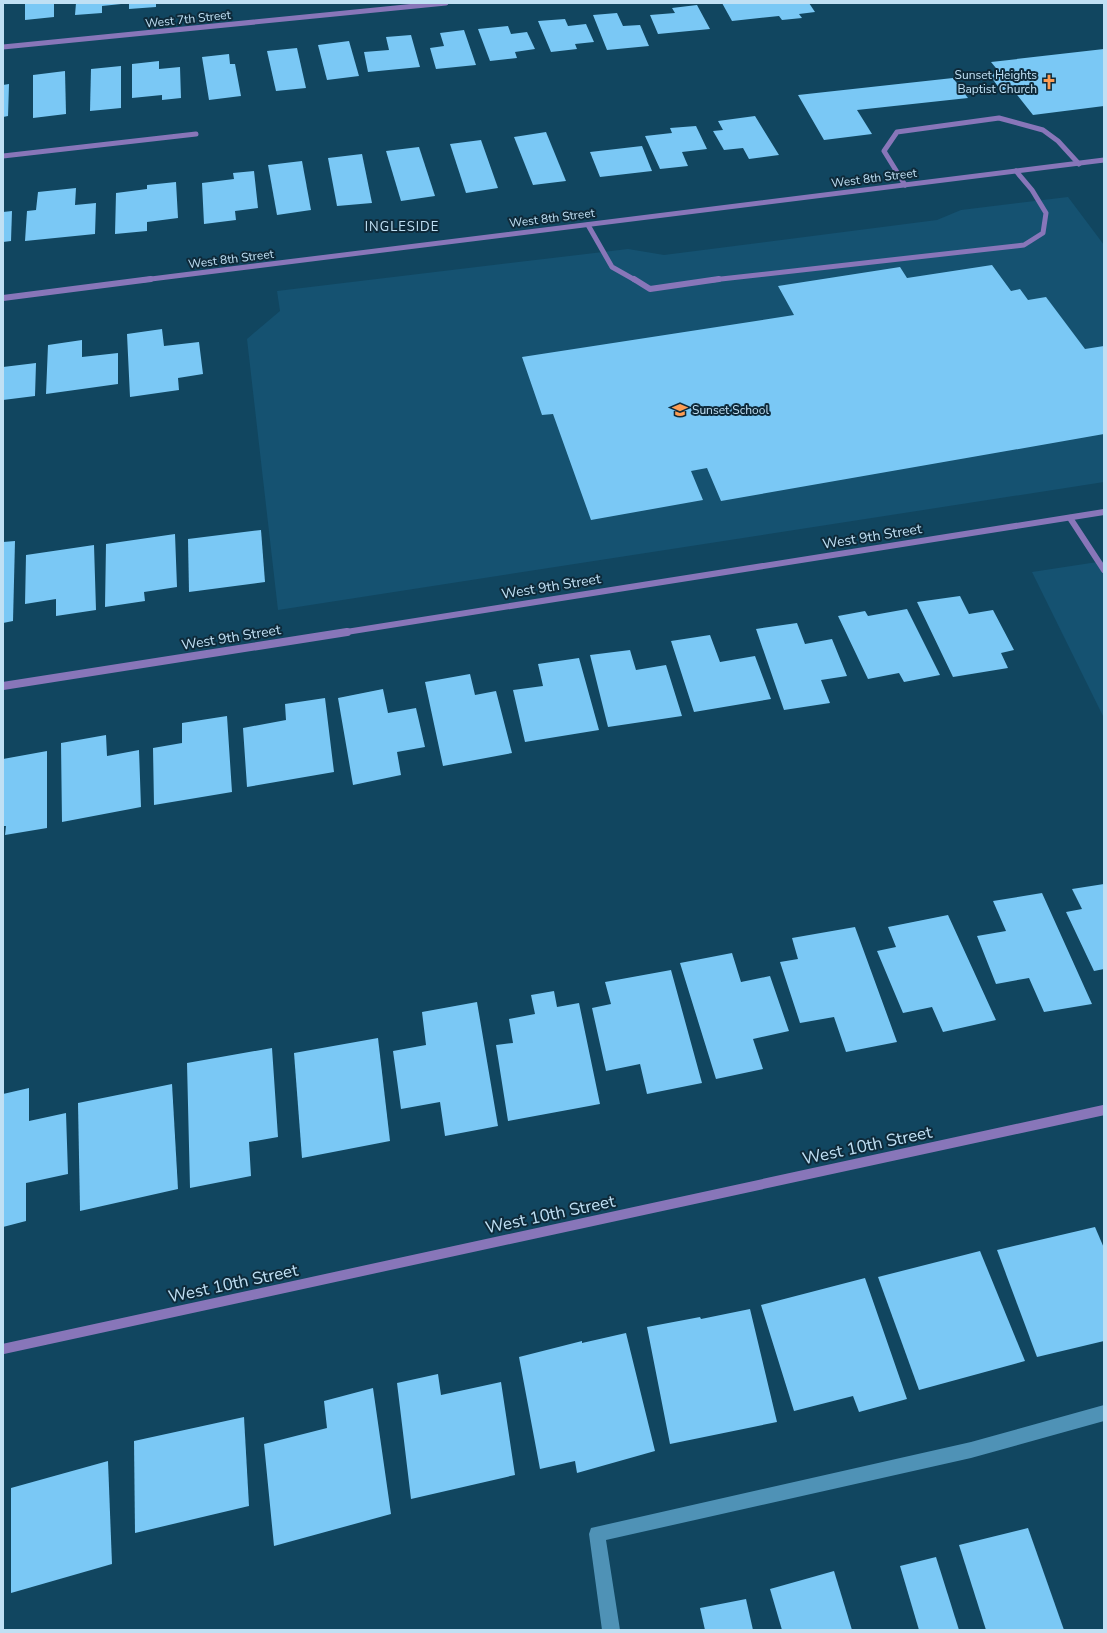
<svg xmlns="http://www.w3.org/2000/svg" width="1107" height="1633" viewBox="0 0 1107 1633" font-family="'Nunito Sans',sans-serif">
	<rect width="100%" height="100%" fill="#114660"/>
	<g fill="#155271">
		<path d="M1068,197L1104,245V482L278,610L247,339L280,311L277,291L628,249L664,255L937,220L961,210Z"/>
		<path d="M1104,561V718L1032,572Z"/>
	</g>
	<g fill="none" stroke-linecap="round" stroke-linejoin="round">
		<path fill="#4f92b6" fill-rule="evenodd" d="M1104,1405V1421L971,1458L606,1540L620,1630H602L589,1534L591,1528L971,1442Z"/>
	</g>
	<g fill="#7ac8f5">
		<path d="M25,3H54V17L25,20Z"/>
		<path d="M76,3H121V4L102,6V13L75,15Z"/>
		<path d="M129,3H156V7L129,9Z"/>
		<path d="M722,3H809L815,12L799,14L802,18L782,20L779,16L732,21Z"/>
		<path d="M697,5L710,29L658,34L650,15L675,13L672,8Z"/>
		<path d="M617,13L623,26L640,25L649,46L607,50L593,15Z"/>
		<path d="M565,19L568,26L586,24L594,42L575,44L577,49L551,52L538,21Z"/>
		<path d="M508,26L511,34L527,32L535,49L515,52L517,58L490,61L478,29Z"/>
		<path d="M464,30L476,65L436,69L430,48L444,46L440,33Z"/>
		<path d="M411,35L420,67L368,72L364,52L389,50L386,37Z"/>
		<path d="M349,41L359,76L327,80L318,45Z"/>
		<path d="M297,48L306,88L276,91L267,51Z"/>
		<path d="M1104,49V106L1033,115L1014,91L1002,92L989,74L1000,73L991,62Z"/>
		<path d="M229,54L230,64H235L241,96L209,100L202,57Z"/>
		<path d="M159,61V69L180,67L181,98L162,100V95L132,98V64Z"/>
		<path d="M121,66V108L90,111L91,69Z"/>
		<path d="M65,71L66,114L33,118V75Z"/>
		<path d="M953,78L968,98L857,110L872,134L824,140L798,95Z"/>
		<path d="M9,84L8,116L3,117V85Z"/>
		<path d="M755,116L779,155L749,159L743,148L724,150L713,131L723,130L718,121Z"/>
		<path d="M696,126L707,149L682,152L688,166L660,169L645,136L672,133L670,128Z"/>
		<path d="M546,132L566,181L533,185L514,137Z"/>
		<path d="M481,140L498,188L466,193L450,144Z"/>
		<path d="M642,146L652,171L600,177L590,152Z"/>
		<path d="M419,147L435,196L401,201L386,151Z"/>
		<path d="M362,154L372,203L337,206L328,158Z"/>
		<path d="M302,161L311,210L277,215L268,165Z"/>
		<path d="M254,171L258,208L235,211L236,220L204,224L202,183L234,179L233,173Z"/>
		<path d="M176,182L178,218L147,222V231L115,234L116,193L147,189V185Z"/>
		<path d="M76,188L75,205L96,203L95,234L25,241L27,211L36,210L38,192Z"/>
		<path d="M12,211L11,241L3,242V212Z"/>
		<path d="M992,265L1011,291L1020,289L1028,300L1046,297L1085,349L1104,346V434L721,501L707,468L691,471L703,500L591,520L553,414L542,415L522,357L794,315L778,286L900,267L907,278Z"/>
		<path d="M162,329L164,346L199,342L203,374L178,378L179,390L130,397L127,334Z"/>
		<path d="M82,340V357L118,353V384L46,394L48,345Z"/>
		<path d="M36,363L35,396L3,400V367Z"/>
		<path d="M261,530L265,582L189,592L188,539Z"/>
		<path d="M175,534L177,587L144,592L145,601L105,607L106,544Z"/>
		<path d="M15,541L13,621L3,623V542Z"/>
		<path d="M94,545L96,610L56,616V599L25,604L26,555Z"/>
		<path d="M960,596L969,614L993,610L1014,650L1001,653L1008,668L953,677L917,602Z"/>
		<path d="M907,609L940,675L904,682L899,673L868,679L838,616L865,611L868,616Z"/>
		<path d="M797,623L805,644L832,639L847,676L821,680L830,703L784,710L756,629Z"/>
		<path d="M710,635L720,662L755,656L771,699L694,712L671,641Z"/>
		<path d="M630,650L636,670L666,665L682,716L608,727L590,655Z"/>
		<path d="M579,658L599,730L525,742L513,690L543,686L538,664Z"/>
		<path d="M470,674L475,695L496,691L512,753L443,766L425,682Z"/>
		<path d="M383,689L388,713L416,708L425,747L397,752L401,775L353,785L338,698Z"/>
		<path d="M325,698L334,772L247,787L243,728L286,720L285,704Z"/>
		<path d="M227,716L232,792L154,805L153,748L182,743V723Z"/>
		<path d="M106,735L107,756L139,750L141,807L62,822L61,743Z"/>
		<path d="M47,751V828L5,835L6,826H3V759Z"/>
		<path d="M1104,884V969L1094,971L1066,912L1082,909L1072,889Z"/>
		<path d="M1042,893L1092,1004L1044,1012L1029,978L996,984L977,936L1006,931L993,901Z"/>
		<path d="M948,915L996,1020L943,1032L932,1007L903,1013L877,951L896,947L888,927Z"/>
		<path d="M855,927L897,1042L846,1052L834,1017L800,1023L780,962L798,959L792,938Z"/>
		<path d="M732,953L741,982L770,976L789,1031L753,1039L763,1069L716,1079L680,963Z"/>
		<path d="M671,970L702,1083L647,1094L640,1064L606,1071L592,1008L611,1004L605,982Z"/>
		<path d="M554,991L557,1007L579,1003L600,1104L508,1121L496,1045L513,1043L509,1019L535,1014L531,995Z"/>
		<path d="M477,1002L498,1126L445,1136L440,1102L401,1109L393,1051L426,1045L422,1012Z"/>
		<path d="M378,1038L390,1141L302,1158L294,1053Z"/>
		<path d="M272,1048L278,1137L249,1142L251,1176L190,1188L187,1063Z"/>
		<path d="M172,1084L178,1189L80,1211L78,1103Z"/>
		<path d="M29,1088V1121L66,1113L68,1174L26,1183V1221L3,1227V1094Z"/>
		<path d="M1095,1227L1104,1248V1341L1037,1357L997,1250Z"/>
		<path d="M980,1251L1025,1361L919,1390L878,1277Z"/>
		<path d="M865,1278L907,1399L859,1412L853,1396L794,1411L761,1305Z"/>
		<path d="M750,1309L777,1422L670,1444L647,1327L700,1317L701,1319Z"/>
		<path d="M626,1333L655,1451L577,1473L575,1461L540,1469L519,1357L582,1341V1343Z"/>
		<path d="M438,1374L441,1395L501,1382L515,1475L411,1499L397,1383Z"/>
		<path d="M373,1388L391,1514L274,1546L264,1444L327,1428L324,1401Z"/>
		<path d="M244,1417L249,1506L135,1533L134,1441Z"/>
		<path d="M108,1461L112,1564L11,1593V1488Z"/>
		<path d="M1028,1528L1064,1630H986L959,1545Z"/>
		<path d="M936,1557L959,1630H919L900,1566Z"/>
		<path d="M834,1571L852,1630H782L770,1589Z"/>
		<path d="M746,1599L753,1630H705L700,1608Z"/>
	</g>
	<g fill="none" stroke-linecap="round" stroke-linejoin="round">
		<g stroke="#8876b9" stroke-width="5">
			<path d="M3,156L196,134"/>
			<path d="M905,185L884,151L897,132L999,118L1043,130L1058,141L1079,164"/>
			<path d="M588,225L612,267L635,280"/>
			<path d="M712,280L1024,245L1043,233L1046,213L1032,190L1016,171"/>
		</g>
		<g stroke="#8876b9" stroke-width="6">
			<path d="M634,279L650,289L719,279"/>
			<path d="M1070,518L1104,570"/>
		</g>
		<g stroke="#8876b9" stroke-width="5">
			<path d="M3,47L446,3"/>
			<path d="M143,280L1104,160"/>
		</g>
		<g stroke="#8876b9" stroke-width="6">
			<path d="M3,298L151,279"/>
			<path d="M340,633L1104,512"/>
		</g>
		<path stroke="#8876b9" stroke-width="8" d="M3,686L347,632"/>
		<path stroke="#8876b9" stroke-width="10" d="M3,1349L1104,1110"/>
	</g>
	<defs>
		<g id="church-bare" transform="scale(1.2)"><path d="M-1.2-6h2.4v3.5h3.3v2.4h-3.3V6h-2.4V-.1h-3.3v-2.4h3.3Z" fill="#fd9d54" stroke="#0e2a3a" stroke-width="2.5" paint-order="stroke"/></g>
		<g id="school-bare" transform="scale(1.2)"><path d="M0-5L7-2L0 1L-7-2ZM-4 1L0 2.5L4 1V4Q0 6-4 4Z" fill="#fd9d54" stroke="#0e2a3a" stroke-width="2.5" paint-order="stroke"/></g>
	</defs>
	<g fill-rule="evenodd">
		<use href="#church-bare" x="1049" y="82"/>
		<use href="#school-bare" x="680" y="410"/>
	</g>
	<g text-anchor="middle" stroke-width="4" stroke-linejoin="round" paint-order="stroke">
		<g font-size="12" fill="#c0e0f4" stroke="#0e2a3a">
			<text transform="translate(188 19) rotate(-6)" y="4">West 7th Street</text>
			<text transform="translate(874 178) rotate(-7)" y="4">West 8th Street</text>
			<text transform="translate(552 218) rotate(-7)" y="4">West 8th Street</text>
			<text transform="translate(231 259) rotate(-7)" y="4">West 8th Street</text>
		</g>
		<g font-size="12" fill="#c0e0f4" stroke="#0e2a3a" text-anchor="end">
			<text x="1037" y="79">Sunset Heights<tspan x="1037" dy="14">Baptist Church</tspan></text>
			<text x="692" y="414" text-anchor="start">Sunset School</text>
		</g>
		<g font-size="13" letter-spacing="1" fill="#c0e0f4" stroke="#0e2a3a">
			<text x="402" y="231">INGLESIDE</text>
		</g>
		<g font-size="14" fill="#c0e0f4" stroke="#0e2a3a">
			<text transform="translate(872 536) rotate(-9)" y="5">West 9th Street</text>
			<text transform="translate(551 586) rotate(-9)" y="5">West 9th Street</text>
			<text transform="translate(231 637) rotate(-9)" y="5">West 9th Street</text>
		</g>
		<g font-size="17" fill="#c0e0f4" stroke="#0e2a3a">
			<text transform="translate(867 1145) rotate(-12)" y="6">West 10th Street</text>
			<text transform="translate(550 1214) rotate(-12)" y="6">West 10th Street</text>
			<text transform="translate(233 1283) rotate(-12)" y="6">West 10th Street</text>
		</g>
	</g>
	<rect width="1107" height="1633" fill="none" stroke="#c0e0f4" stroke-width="8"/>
</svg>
